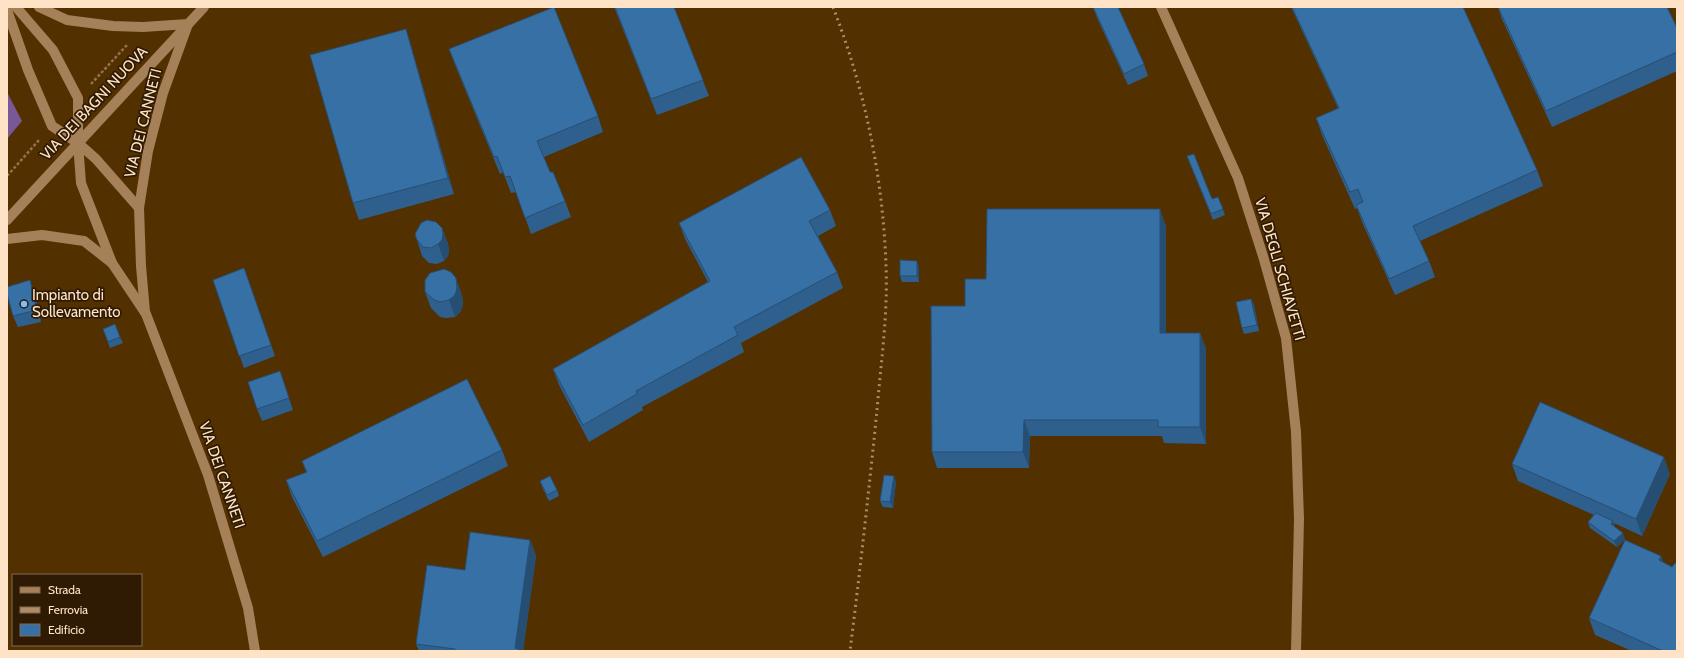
<svg xmlns="http://www.w3.org/2000/svg" width="1684" height="658" viewBox="0 0 1684 658" font-family="Cabin,sans-serif">
	<rect width="100%" height="100%" fill="#533000"/>
	<path fill="#785895" d="M7,92L22,121L7,139Z"/>
	<g fill="none" stroke-linecap="round" stroke-linejoin="round">
		<g stroke="#93734a" stroke-width="2.5" stroke-dasharray="3 2" stroke-linecap="butt">
			<path d="M91,84L127,45"/>
			<path d="M7,176L40,139"/>
		</g>
		<g stroke="#a58058" stroke-width="10">
			<path d="M16,7L53,50L78,98V143L81,183L112,263"/>
			<path d="M39,7L67,20L113,26L143,27L188,24"/>
			<path d="M1161,7L1238,178L1263,256L1286,338L1296,432L1299,519L1296,651"/>
			<path d="M7,10L28,70L52,126L78,143L96,159L139,208"/>
			<path d="M7,220L204,7"/>
			<path d="M7,239L42,235L84,241L112,263L146,314L208,475L248,608L255,651"/>
			<path d="M145,312L141,266L139,208L148,151L163,93L188,24"/>
		</g>
		<path stroke="#ac8d67" stroke-width="3" stroke-dasharray="2 4" stroke-linecap="butt" d="M833,7C865,90 883,177 886,266C888,314 881,362 877,410C869,490 860,571 850,651"/>
	</g>
	<g fill="#2f608d">
		<path d="M614,7H674L709,96L657,115Z"/>
		<path d="M1093,7L1144,64L1148,76L1128,85L1097,18Z"/>
		<path d="M1291,7H1463L1537,170L1543,186L1420,241L1429,261L1435,277L1395,295L1362,222L1357,208L1355,209L1322,135L1316,118L1338,108Z"/>
		<path d="M1498,7H1667L1677,28V71L1552,127L1501,17Z"/>
		<path d="M411,46L454,194L359,220L353,203Z"/>
		<path d="M449,49L598,116L603,132L544,157L550,172L565,201L571,217L531,234L516,192L511,193L503,172L500,174L455,65Z"/>
		<path d="M1189,162L1212,199L1218,197L1225,215L1213,220Z"/>
		<path d="M830,210L836,226L818,236L837,272L843,288L741,343L744,352L642,407L643,410L589,442L559,385L553,369L708,282L685,239L679,223Z"/>
		<path d="M1166,226V333H1200L1206,349V444L1164,443L1162,436H1030L1029,468H937L932,452L965,306L986,279Z"/>
		<path d="M442,228L448,244L449,251L448,256L444,261L437,264L429,263L422,256L417,240Z"/>
		<path d="M919,267V282H902L900,276Z"/>
		<path d="M244,268L275,356L244,368L213,280Z"/>
		<path d="M34,292L41,322L18,327L13,316Z"/>
		<path d="M425,292L462,295L463,304L461,311L455,317L446,318L440,317L431,308Z"/>
		<path d="M1251,299L1254,305L1259,331L1244,334L1242,328Z"/>
		<path d="M103,329L120,337L123,343L110,348Z"/>
		<path d="M280,371L293,410L262,421L257,409Z"/>
		<path d="M502,450L508,466L323,557L292,497L286,480L306,472L302,461Z"/>
		<path d="M1512,464L1670,474L1642,536L1614,523L1615,527L1625,539L1617,547L1590,528L1588,522L1594,515L1518,481Z"/>
		<path d="M540,481L557,490L559,496L549,501L542,487Z"/>
		<path d="M896,482L893,508L883,507L880,501Z"/>
		<path d="M530,540L536,556L523,651H419L416,644L465,570Z"/>
		<path d="M1661,556L1663,562L1672,567L1677,651H1632L1595,635L1589,618Z"/>
	</g>
	<g fill="#264e73">
		<path d="M406,29L411,46L454,194L448,178Z"/>
		<path d="M1160,209L1166,226V350L1160,333Z"/>
		<path d="M442,228L448,244L449,251L448,256L444,261L438,244Z"/>
		<path d="M917,261L919,267V282L917,276Z"/>
		<path d="M456,278L462,295L463,304L461,311L455,317L449,300Z"/>
		<path d="M30,280L34,292L41,322L37,310Z"/>
		<path d="M1251,299L1254,305L1259,331L1257,325Z"/>
		<path d="M1200,333L1206,349V444L1200,427Z"/>
		<path d="M1024,420L1030,436L1029,468L1023,452Z"/>
		<path d="M1664,457L1670,474L1642,536L1636,519Z"/>
		<path d="M894,476L896,482L893,508L890,502Z"/>
		<path d="M1613,521L1615,527L1611,524Z"/>
		<path d="M1623,533L1625,539L1617,547L1614,541Z"/>
		<path d="M530,540L536,556L523,651H517L515,648Z"/>
		<path d="M1661,556L1667,572L1659,560Z"/>
	</g>
	<g fill="#3770a4" stroke="#264e73">
		<path d="M554,7L598,116L537,141L550,172H553L565,201L525,218L510,176L505,177L497,156L494,157L449,49Z"/>
		<path d="M615,7H674L703,80L651,99Z"/>
		<path d="M1093,7H1118L1144,64L1124,74Z"/>
		<path d="M1292,7H1463L1537,170L1413,226L1429,261L1389,279L1356,205L1363,202L1358,189L1350,192L1316,118L1339,108Z"/>
		<path d="M1498,7H1667L1677,28V52L1546,111Z"/>
		<path d="M406,29L448,178L353,203L310,55Z"/>
		<path d="M1194,154L1212,199L1218,197L1223,209L1211,214L1187,156Z"/>
		<path d="M801,157L830,210L809,221L837,272L734,327L738,335L636,391L637,394L583,425L553,369L710,281L679,223Z"/>
		<path d="M987,209H1160V333H1200V427H1158V420H1024L1023,452H932L931,306H965V279H986Z"/>
		<path d="M427,220L436,222L442,228L443,234L442,240L438,244L431,248L423,247L417,240L415,234L421,223Z"/>
		<path d="M900,260L917,261V276H900Z"/>
		<path d="M244,268L271,345L239,356L213,280Z"/>
		<path d="M444,269L451,272L456,278L457,288L455,295L449,300L440,302L434,300L425,292V280L430,273Z"/>
		<path d="M30,280L37,310L13,316L7,294V287Z"/>
		<path d="M1251,299L1257,325L1242,328L1236,302Z"/>
		<path d="M115,324L120,337L108,342L103,329Z"/>
		<path d="M280,371L289,398L257,409L248,382Z"/>
		<path d="M467,379L502,450L317,541L286,480L307,472L302,461Z"/>
		<path d="M1540,402L1664,457L1636,519L1512,464Z"/>
		<path d="M884,475L894,476L890,502L880,501Z"/>
		<path d="M550,476L557,490L547,495L540,481Z"/>
		<path d="M1596,513L1613,521L1611,524L1623,533L1614,541L1588,522Z"/>
		<path d="M470,532L530,540L515,648L518,649V651H455V649L416,644L427,565L465,570Z"/>
		<path d="M1625,540L1661,556L1659,560L1672,567L1675,563L1677,564V651H1663L1589,618Z"/>
	</g>
	<circle fill="#7ebdf9" stroke="#2f1b03" stroke-width="1.5" cx="24" cy="304" r="4"/>
	<g text-anchor="middle" stroke-width="3.5" stroke-linejoin="round" paint-order="stroke">
		<g font-size="15" fill="#ffe3c7" stroke="#2f1b03">
			<text transform="translate(94 103) rotate(-47)" y="5">VIA DEI BAGNI NUOVA</text>
			<text transform="translate(143 123) rotate(-76)" y="5">VIA DEI CANNETI</text>
			<text transform="translate(1280 269) rotate(74)" y="5">VIA DEGLI SCHIAVETTI</text>
			<text transform="translate(222 475) rotate(71)" y="5">VIA DEI CANNETI</text>
		</g>
		<g font-size="15" fill="#ffe3c7" stroke="#2f1b03" text-anchor="start">
			<text x="32" y="300">Impianto di<tspan x="32" dy="17">Sollevamento</tspan></text>
		</g>
	</g>
	<rect width="1684" height="658" fill="none" stroke="#ffe3c7" stroke-width="16"/>
	<rect x="12" y="574" width="130" height="72" fill="#2f1b03" stroke="#826b51"/>
	<rect x="20" y="587" width="20" height="6" fill="#a58058" stroke="#826b51"/>
	<text x="48" y="594" font-size="12" fill="#ffe3c7">Strada</text>
	<rect x="20" y="607" width="20" height="6" fill="#ac8d67" stroke="#826b51"/>
	<text x="48" y="614" font-size="12" fill="#ffe3c7">Ferrovia</text>
	<rect x="20" y="624" width="20" height="12" fill="#3770a4" stroke="#826b51"/>
	<text x="48" y="634" font-size="12" fill="#ffe3c7">Edificio</text>
</svg>
